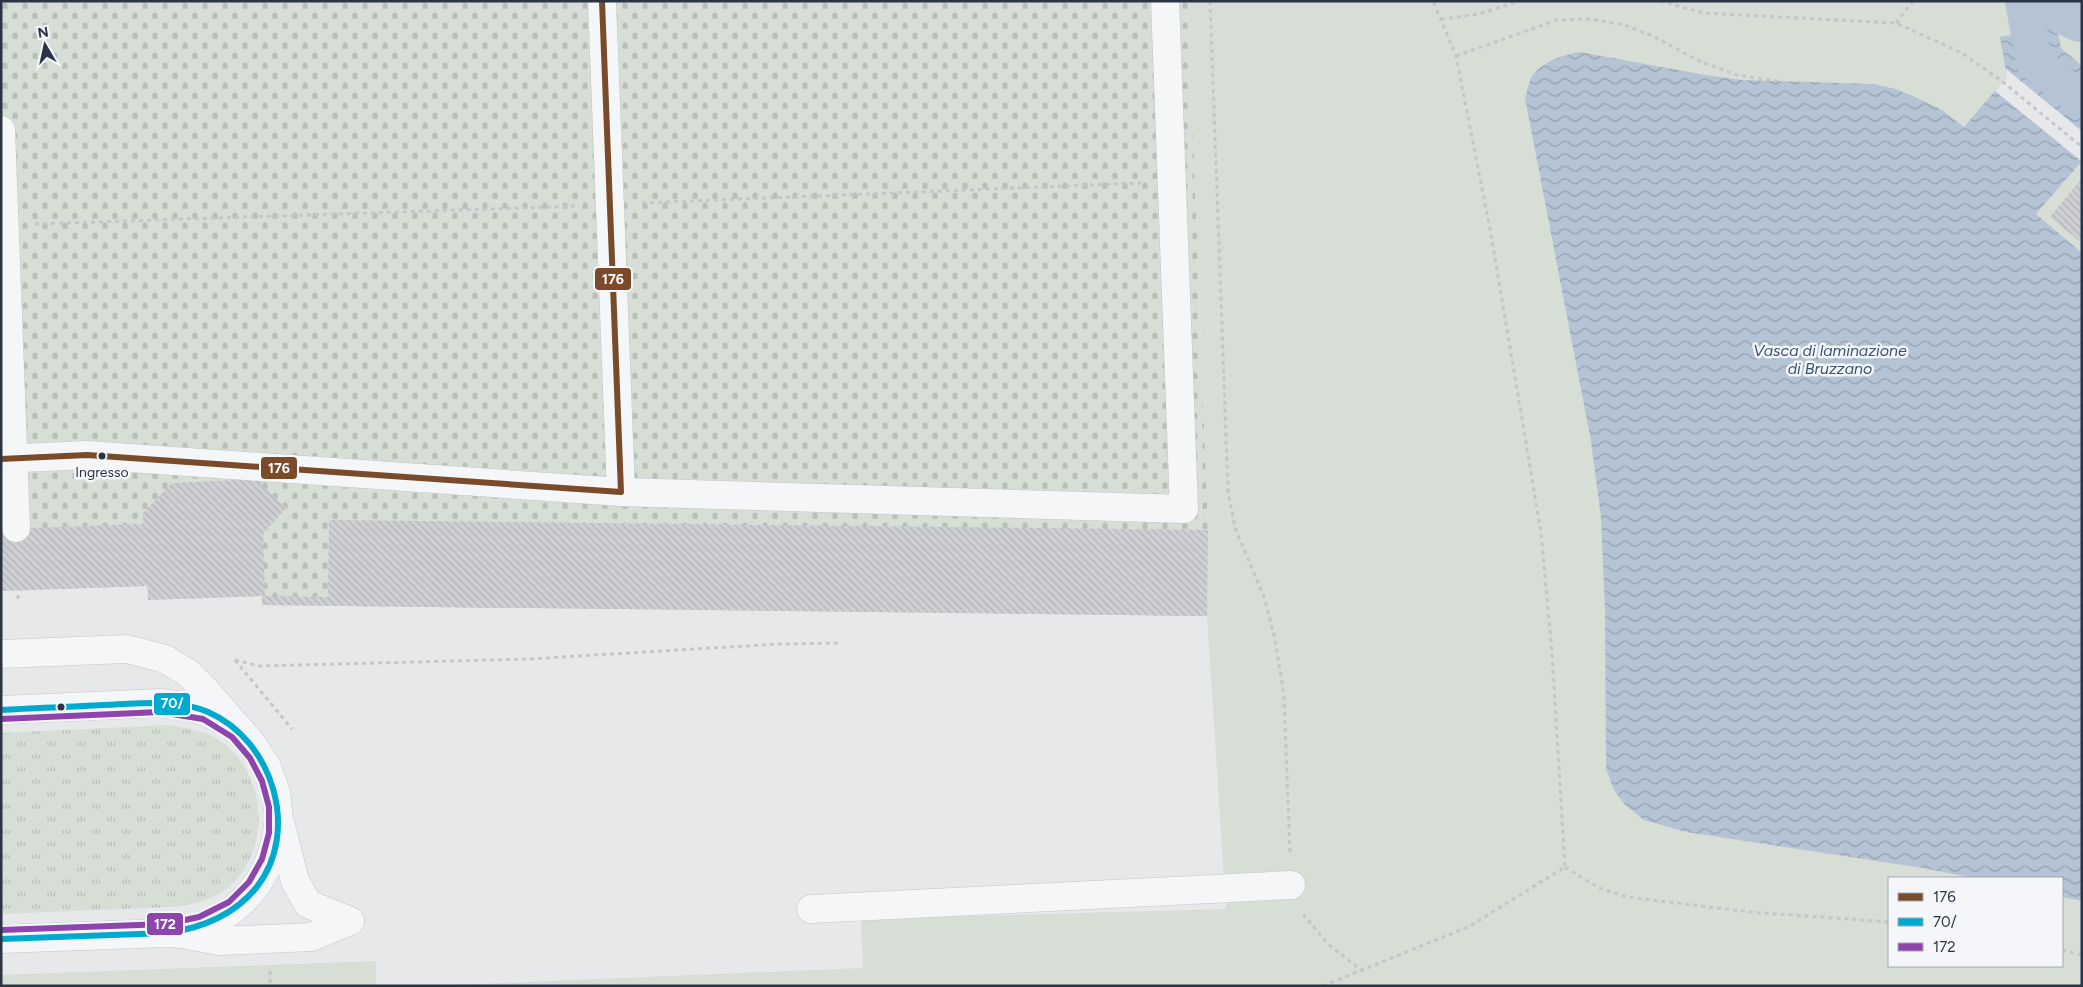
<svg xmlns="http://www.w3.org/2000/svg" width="2083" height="987" viewBox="0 0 2083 987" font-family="Figtree,sans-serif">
	<defs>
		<pattern id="grass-tufts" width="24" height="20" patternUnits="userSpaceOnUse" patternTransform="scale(1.25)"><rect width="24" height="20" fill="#d6ded6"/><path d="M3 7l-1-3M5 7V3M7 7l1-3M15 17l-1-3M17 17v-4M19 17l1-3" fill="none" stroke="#b8bfb9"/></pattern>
		<pattern id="cemetery-stones" width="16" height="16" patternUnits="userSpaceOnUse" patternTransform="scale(1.25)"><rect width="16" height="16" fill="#d6ded6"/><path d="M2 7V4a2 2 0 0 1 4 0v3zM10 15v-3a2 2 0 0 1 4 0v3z" fill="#b8bfb9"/></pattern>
		<pattern id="water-waves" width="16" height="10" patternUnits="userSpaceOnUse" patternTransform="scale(1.25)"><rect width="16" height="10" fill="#b4c4d5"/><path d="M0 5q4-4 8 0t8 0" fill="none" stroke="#93a0af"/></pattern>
		<pattern id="building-back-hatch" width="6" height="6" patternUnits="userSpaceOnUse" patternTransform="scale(1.25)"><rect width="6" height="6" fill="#ced0d3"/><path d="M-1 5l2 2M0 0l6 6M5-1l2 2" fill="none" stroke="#b1b3b6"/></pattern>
	</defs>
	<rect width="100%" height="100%" fill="#e6e8ea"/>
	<path fill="url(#grass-tufts)" d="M168,725C183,728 202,730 216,738C266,769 273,844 232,884C216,900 194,904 172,907L1,914V733Z"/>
	<path fill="url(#cemetery-stones)" d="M1,1H1188L1208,530L1207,616L262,605V596L148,600L147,586L1,591Z"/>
	<g fill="#d6ded6" fill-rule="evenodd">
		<path d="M1188,1H2082V986H429L863,968L861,919L1226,909L1207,616L1208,530ZM1889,878H2062V966H1889Z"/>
		<path d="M376,961V986H1V975Z"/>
	</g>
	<path fill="url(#water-waves)" d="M2057,27L2061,48L2082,66V161L2036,214L2082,253V901L2062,897V878H1973L1923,868L1686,832L1644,820L1625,805L1614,790L1606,769L1605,609L1601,518L1591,441L1525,98C1527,92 1528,84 1531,78C1541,62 1562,55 1580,52L1705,75L1742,80L1873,84L1896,89L1919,99L1942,110L1964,127L2007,77L2000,37Z"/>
	<path fill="#e6e8ea" d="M2006,69L2082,131L2081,161L1995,91L2007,77Z"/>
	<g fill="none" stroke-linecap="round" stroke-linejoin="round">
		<path stroke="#b4c4d5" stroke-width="36" d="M2023,1L2034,62L2082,101"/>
		<path stroke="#b4c4d5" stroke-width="62" d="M2061,1L2082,11"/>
	</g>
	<g fill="url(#building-back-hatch)">
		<path d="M2082,178V243L2050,217Z"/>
		<path d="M260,479L261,484L286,508L263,534L265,596L328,597L329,520L1208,530L1207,616L262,605V596L148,600V586L1,591V529L143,524V513L172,483Z"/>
	</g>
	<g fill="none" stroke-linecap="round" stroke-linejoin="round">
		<g stroke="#c4c6c8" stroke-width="29">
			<g id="minor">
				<path d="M602,1L621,492"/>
				<path d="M1,130L16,528"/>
				<path d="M1,459L87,455L621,492L1184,509L1165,1"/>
				<path d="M1,654L127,649L165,659L188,673L206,691L253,745L267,767L276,792L279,818L295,881L308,904L350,921"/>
				<path d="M1,710L160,703C187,705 207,711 230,724"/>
				<path d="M811,909L1291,885"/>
				<path d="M178,932C235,924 272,881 278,825"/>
				<path d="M1,939L167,933L182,934L219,941L311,937L350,921"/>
			</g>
		</g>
		<g stroke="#c5c6ca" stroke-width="3" stroke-dasharray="4 4" stroke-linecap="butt">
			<path d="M1210,1L1228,491L1235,528L1264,597L1275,639L1284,696L1290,853"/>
			<path d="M1660,1L1703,13L1896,23L1962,53L2003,82L2082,147"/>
			<path d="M1441,19L1479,14L1519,1"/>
			<path d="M1896,23L1913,1"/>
			<path d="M1456,56L1557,20L1589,19L1625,25L1655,37L1699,61L1737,75L1778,81"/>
			<path d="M642,203L1141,183"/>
			<path d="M35,224L579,206"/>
			<path d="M18,599V591"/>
			<path d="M235,660L260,666L529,659L778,644L842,643"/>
			<path d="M235,660L292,729"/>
			<path d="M1565,867L1599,888L1627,897L1750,912L1889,922"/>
			<path d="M1303,914L1328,944L1361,970"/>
			<path d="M2062,950L2082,955"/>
			<path d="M270,971V986"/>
			<path d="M1323,986L1470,926L1565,867L1552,653L1541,532L1490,229L1456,56L1433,1"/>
		</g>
		<use href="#minor" stroke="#f5f6f7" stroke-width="28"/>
		<g stroke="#f4f6f9" stroke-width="10">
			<path id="bus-1" d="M1,459L87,455L621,492L602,1"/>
		</g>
		<g stroke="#f4f6f9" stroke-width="10">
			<path id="bus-2" d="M1,710C35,708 69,707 103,705C138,704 176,698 208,712C273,740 301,832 256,888C233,916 202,928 167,933L1,939"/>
		</g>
		<g stroke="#f4f6f9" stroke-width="10">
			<path id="bus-3" d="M1,930L166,924L199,917L229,902L249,882L262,859L269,833V807L262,781L250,758L232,737L203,719L160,712L1,719"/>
		</g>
		<use href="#bus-1" stroke="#7a4b2a" stroke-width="6"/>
		<use href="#bus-2" stroke="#00a9ce" stroke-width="6"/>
		<use href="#bus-3" stroke="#8e44ad" stroke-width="6"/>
	</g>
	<g fill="#2b3445" stroke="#f4f6f9" stroke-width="2">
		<circle cx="102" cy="456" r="4.5"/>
		<circle cx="61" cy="707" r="4.5"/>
	</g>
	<g text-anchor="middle" stroke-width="5" stroke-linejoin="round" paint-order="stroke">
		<g font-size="14" fill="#2b3445" stroke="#f4f6f9">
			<text x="102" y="477">Ingresso</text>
		</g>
		<g font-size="16" font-style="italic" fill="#34527a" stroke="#f4f6f9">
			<text x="1830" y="356">Vasca di laminazione<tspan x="1830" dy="18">di Bruzzano</tspan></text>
		</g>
	</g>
	<g stroke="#f4f6f9" stroke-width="2">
		<rect x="594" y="267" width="38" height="24" rx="5" fill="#7a4b2a"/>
		<rect x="260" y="456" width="38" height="24" rx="5" fill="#7a4b2a"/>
		<rect x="153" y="692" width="38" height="24" rx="5" fill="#00a9ce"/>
		<rect x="146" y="912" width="38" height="24" rx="5" fill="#8e44ad"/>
	</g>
	<g font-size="14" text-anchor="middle" font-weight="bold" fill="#fff">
		<text x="613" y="284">176</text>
		<text x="279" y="473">176</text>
		<text x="172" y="708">70/</text>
		<text x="165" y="929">172</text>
	</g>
	<rect width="2083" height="987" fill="none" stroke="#2b3445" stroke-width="5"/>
	<rect x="1888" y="877" width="175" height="90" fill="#f4f6f9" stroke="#a4a8b1"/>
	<rect x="1898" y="893" width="25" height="8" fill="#7a4b2a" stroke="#a4a8b1"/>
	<text x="1933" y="902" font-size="15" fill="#2b3445">176</text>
	<rect x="1898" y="918" width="25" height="8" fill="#00a9ce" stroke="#a4a8b1"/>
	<text x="1933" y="927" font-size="15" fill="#2b3445">70/</text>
	<rect x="1898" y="943" width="25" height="8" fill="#8e44ad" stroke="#a4a8b1"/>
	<text x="1933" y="952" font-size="15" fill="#2b3445">172</text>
	<g transform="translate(45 45) rotate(351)" stroke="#f4f6f9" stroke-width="4" paint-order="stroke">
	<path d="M0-4L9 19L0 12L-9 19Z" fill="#2b3445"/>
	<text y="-8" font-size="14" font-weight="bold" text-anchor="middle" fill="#2b3445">N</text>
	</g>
</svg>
